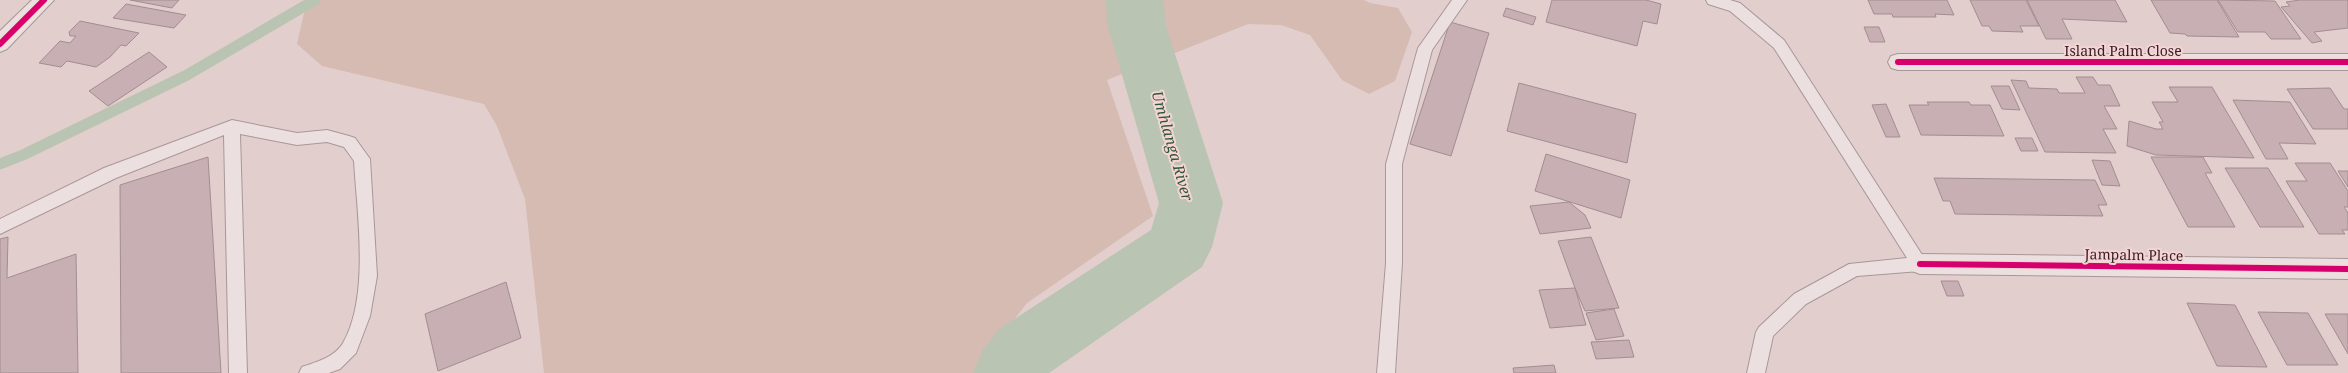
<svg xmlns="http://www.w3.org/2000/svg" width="2348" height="373" viewBox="0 0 2348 373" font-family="'Noto Serif',serif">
	<rect width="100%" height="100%" fill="#e3cece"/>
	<path fill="#d5bbb1" d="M307,0H1364L1370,3L1398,8L1412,32L1395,81L1369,94L1342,80L1310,35L1281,25L1248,24L1107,80L1153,216L1027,303L973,373H544L525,199L497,126L484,104L322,66L297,44Z"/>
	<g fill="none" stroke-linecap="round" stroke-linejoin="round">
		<path stroke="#b9c4b2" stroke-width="11" d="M0,164L23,155L187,75L315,0"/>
		<path fill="#b9c4b2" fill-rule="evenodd" d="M1106,0H1164L1165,23L1223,203L1212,247L1202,267L1049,373H973L983,350L999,329L1151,230L1159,203L1107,23Z"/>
	</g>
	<g fill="#c7afb3" stroke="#a38d91">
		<path d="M130,0H179L172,8Z"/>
		<path d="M1552,0H1646L1661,4L1657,24L1643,21L1637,46L1546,22Z"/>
		<path d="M1868,0H1947L1954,15L1935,14L1936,17H1893L1892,14H1874Z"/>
		<path d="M1970,0H2026L2039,26H2020L2023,32L1992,31L1989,26H1982Z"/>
		<path d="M2027,0H2115L2127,22L2062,19L2072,39H2046Z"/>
		<path d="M2151,0H2217L2239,37L2187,36L2185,34L2170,33Z"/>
		<path d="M2218,0L2275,1L2301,39H2271L2265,32H2238Z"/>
		<path d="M2300,0H2348V28L2314,32L2322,41L2312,43L2281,7L2290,6L2286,2Z"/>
		<path d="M126,4L186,15L174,28L113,18Z"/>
		<path d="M1506,8L1536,17L1533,25L1503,16Z"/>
		<path d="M80,21L139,33L126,46L121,45L110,57L96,67L67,61L61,67L39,63L60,41L70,43L76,36H70L69,32Z"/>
		<path d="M1450,22L1489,33L1451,156L1410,144Z"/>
		<path d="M1864,27H1879L1885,42H1870Z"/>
		<path d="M149,52L167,67L108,106L89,91Z"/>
		<path d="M2076,77H2093L2098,85H2110L2120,106H2104L2117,129H2103L2116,153L2045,152L2011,80L2026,81L2029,88L2057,89L2059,93H2085Z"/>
		<path d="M1519,83L1636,114L1627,163L1507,131Z"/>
		<path d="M1991,86H2009L2020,110L2002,109Z"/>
		<path d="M2169,87H2212L2254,158L2156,155L2127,146L2129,121L2156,129H2163L2159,122H2163L2152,102H2178Z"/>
		<path d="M2330,88L2344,109H2348V129H2313L2287,89Z"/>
		<path d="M2233,100L2290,102L2316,144L2279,143L2288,159H2266Z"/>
		<path d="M1927,102H1969L1971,105H1990L2004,136L1921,135L1909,105H1929Z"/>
		<path d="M1886,104L1900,137H1886L1872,105Z"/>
		<path d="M2015,138H2032L2038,151H2021Z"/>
		<path d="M1546,154L1630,180L1621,218L1535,191Z"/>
		<path d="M208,157L221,373H121L120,185Z"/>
		<path d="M2151,157H2203L2212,173H2205L2235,227H2188Z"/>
		<path d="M2092,160L2110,161L2120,186L2102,185Z"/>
		<path d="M2295,163H2330L2348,191V207H2344L2348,213V230H2342L2345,234H2319L2286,181H2307Z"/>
		<path d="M2225,168H2268L2304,227H2260Z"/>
		<path d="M2338,171H2348V187Z"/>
		<path d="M1934,178L2095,180L2107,205H2098L2103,216L1955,214L1950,201H1943Z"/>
		<path d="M1569,202L1585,215L1591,228L1540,234L1530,206Z"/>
		<path d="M8,237L7,278L76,254L78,373H0V239Z"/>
		<path d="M1591,237L1619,308L1585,311L1575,288L1558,241Z"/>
		<path d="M1941,281H1958L1964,296H1947Z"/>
		<path d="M506,282L521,338L438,371L425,314Z"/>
		<path d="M1575,288L1586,325L1550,328L1539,290Z"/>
		<path d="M2187,303L2235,305L2267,367L2217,366Z"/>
		<path d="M1614,309L1624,336L1596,340L1586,313Z"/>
		<path d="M2258,312L2308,313L2338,365H2287Z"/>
		<path d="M2325,314H2348V354Z"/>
		<path d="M1629,340L1634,357L1596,359L1591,342Z"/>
		<path d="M1554,365L1556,373H1514L1513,368Z"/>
	</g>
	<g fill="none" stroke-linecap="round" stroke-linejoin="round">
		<g stroke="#a89798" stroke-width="2">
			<g id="lane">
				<path d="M1452,0H1467L1432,50L1402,164V263L1395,373H1377L1386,263V164L1418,48Z"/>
				<path d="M1706,0H1730L1740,3L1784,40L1928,264L1926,269L1920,271L1857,276L1806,304L1773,336L1765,373H1747L1756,332L1759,327L1794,294L1849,264L1907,258L1774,48L1730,11L1708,4Z"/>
				<path d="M232,120L297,133L327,130L349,136L355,138L370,159L377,276L370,316L356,353L340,369L329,373H299L302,367C316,362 335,357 343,343C370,296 357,213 354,161L344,147L327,142L297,145L240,134L247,373H229L224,135L116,178L0,234V219L104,168Z"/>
			</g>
		</g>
		<g stroke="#a89798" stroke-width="2">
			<g id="street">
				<path d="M32,0H54L7,49L0,52V31Z"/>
				<path d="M1898,54H2348V70H1898L1891,68L1888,62L1891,56Z"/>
				<path d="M1920,254L2348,259V279L1920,274L1912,271L1909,264L1912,257Z"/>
			</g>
		</g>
		<use href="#lane" fill="#ecdfdf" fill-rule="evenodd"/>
		<use href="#street" fill="#ecdfdf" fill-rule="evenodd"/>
		<g stroke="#f4d4d4" stroke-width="8">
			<g id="cycleway">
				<path d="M0,44L44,0"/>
				<path d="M1898,62H2348"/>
				<path d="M1920,264L2348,269"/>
			</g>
		</g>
		<use href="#cycleway" stroke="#d6006c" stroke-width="6"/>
	</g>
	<g text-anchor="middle" stroke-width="4" stroke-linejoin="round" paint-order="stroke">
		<g font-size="14" fill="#371f25" stroke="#f4d4d4">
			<text x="2123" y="56">Island Palm Close</text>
			<text transform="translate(2134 255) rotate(1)" y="5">Jampalm Place</text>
		</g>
		<g font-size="15" font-style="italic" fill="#2f5637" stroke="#f4d4d4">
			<text transform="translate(1172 146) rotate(74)" y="5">Umhlanga River</text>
		</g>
	</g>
</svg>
